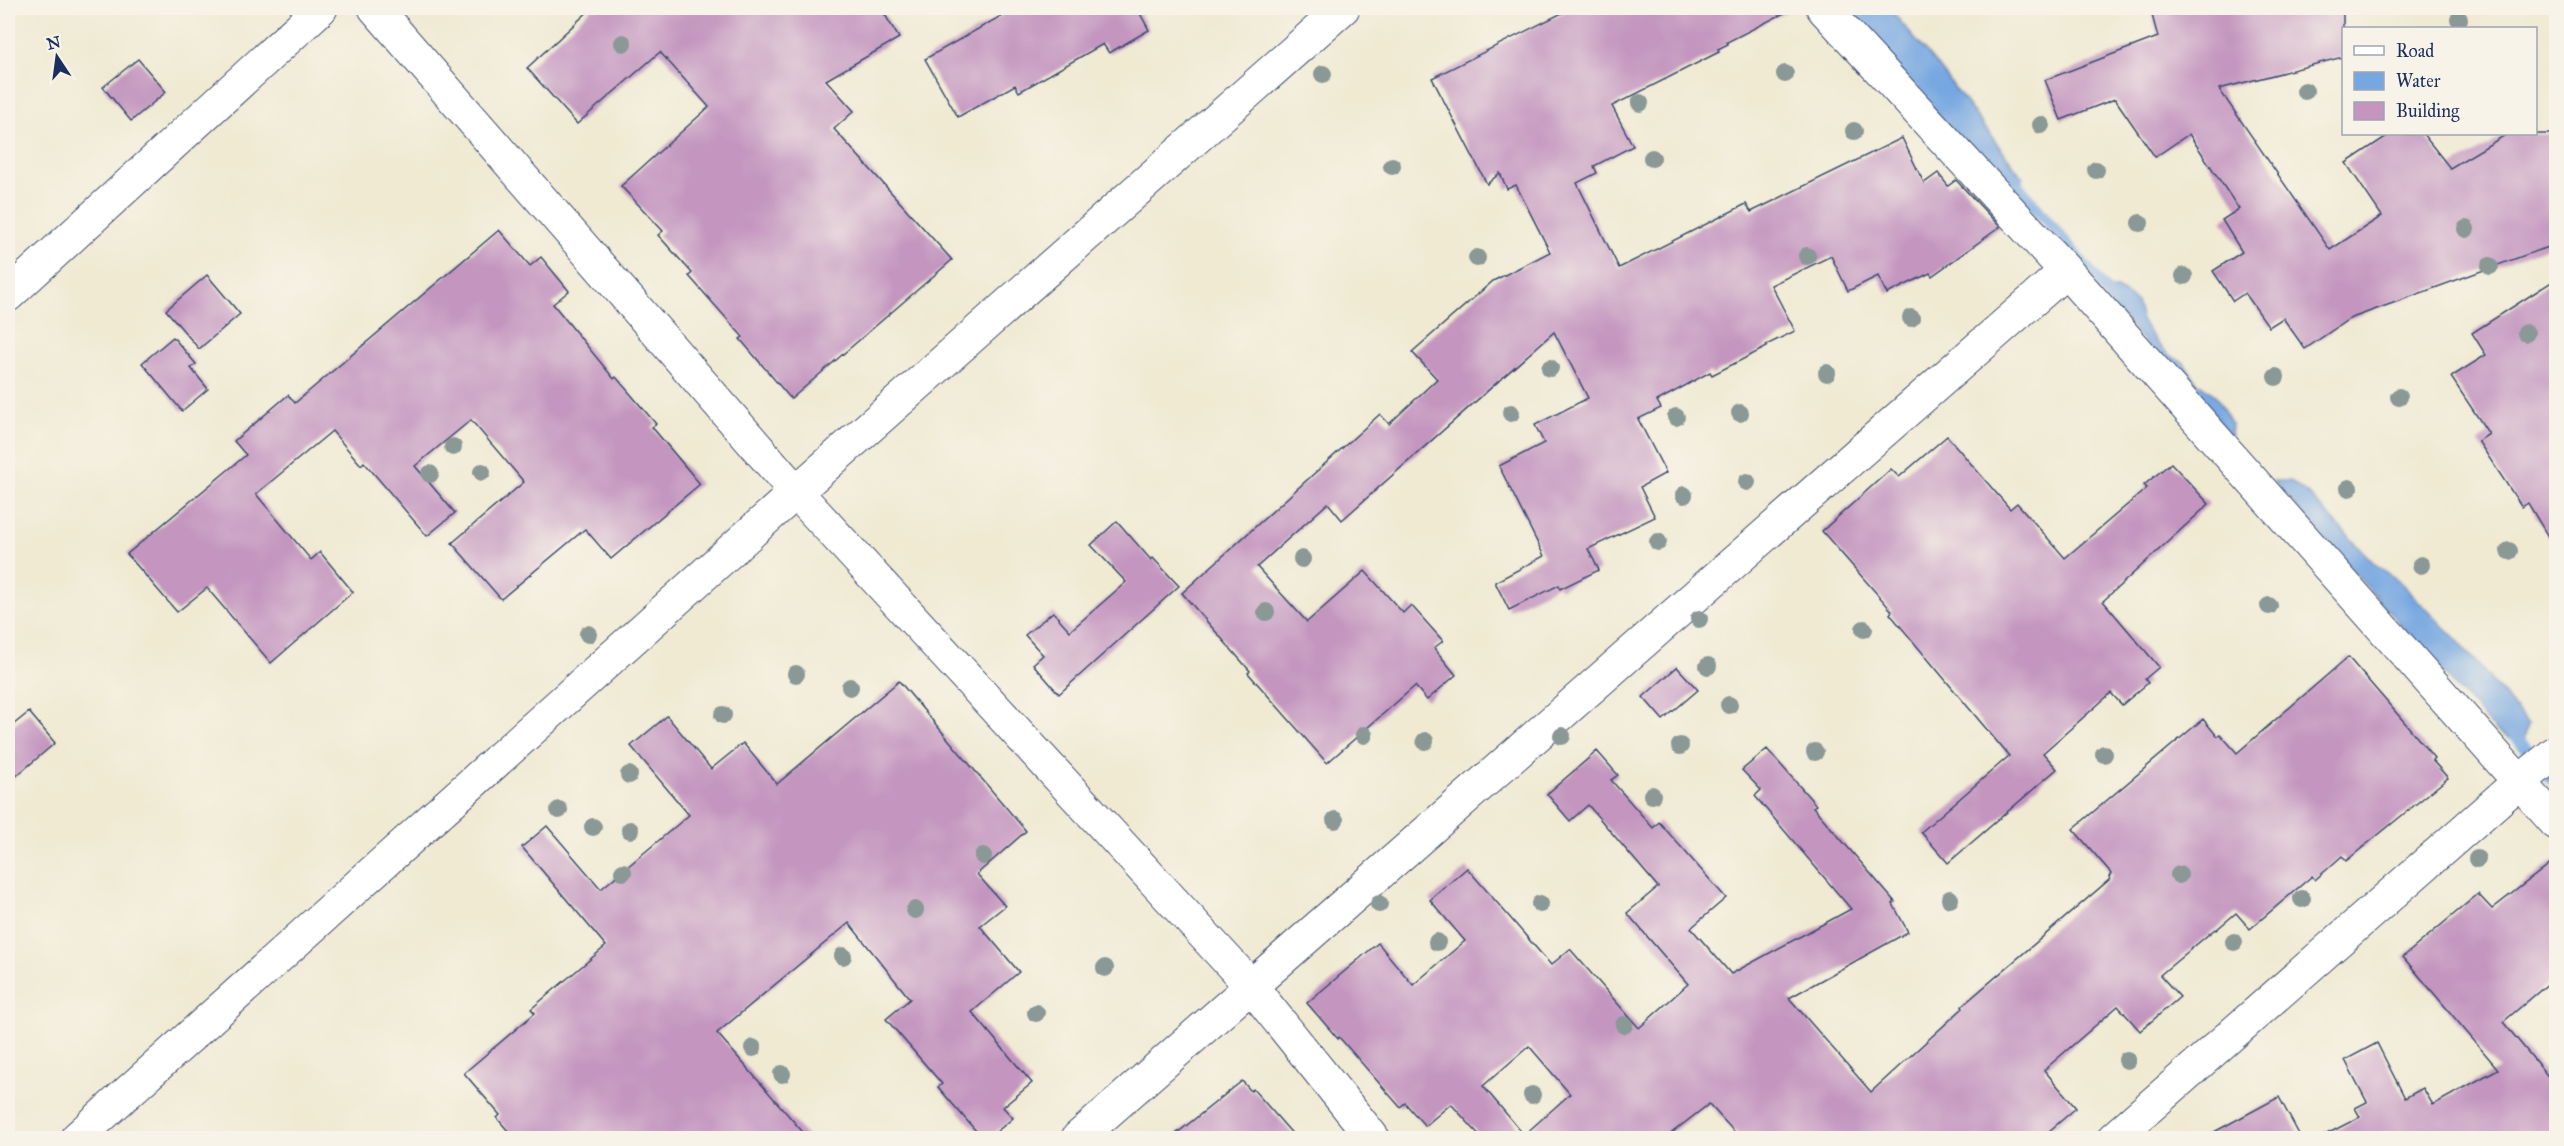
<svg xmlns="http://www.w3.org/2000/svg" width="2564" height="1146" viewBox="0 0 2564 1146" font-family="'IM FELL Great Primer',serif">
	<rect width="100%" height="100%" fill="#f7f3e8"/>
	<filter id="ink" filterUnits="userSpaceOnUse"><feTurbulence type="fractalNoise" baseFrequency=".0167" numOctaves="2"/><feDisplacementMap in="SourceGraphic" scale="12" xChannelSelector="R" yChannelSelector="G"/><feConvolveMatrix kernelMatrix="1 2 1 2 8 2 1 2 1" color-interpolation-filters="sRGB"/></filter>
	<filter id="wash" filterUnits="userSpaceOnUse"><feTurbulence type="fractalNoise" baseFrequency=".008" numOctaves="4" result="noise"/><feDisplacementMap in="SourceGraphic" scale="24" xChannelSelector="R" yChannelSelector="G"/><feGaussianBlur stdDeviation="1.35" result="paint"/><feColorMatrix in="noise" values="0 0 0 0 0 0 0 0 0 0 0 0 0 0 0 0 0 1.4 0 .05"/><feComposite in="paint" operator="in"/></filter>
	<g filter="url(#wash)">
		<rect width="100%" height="100%" fill="#f0ead3"/>
		<g fill="#77a7e1" stroke="#496ba0" stroke-width="1.5">
			<path d="M1837,8H1889L1941,70L2023,178L2016,198Z"/>
			<path d="M2104,289H2117L2137,302L2142,322L2157,343L2169,355L2184,363L2197,382L2215,395L2232,424L2231,436L2105,299Z"/>
			<path d="M2273,481H2290L2310,496L2375,564L2397,579L2458,641L2528,724L2523,745L2496,732Z"/>
		</g>
		<g fill="none" stroke-linecap="round" stroke-linejoin="round">
			<g stroke="#77a7e1" stroke-width="12">
				<path d="M2010,176L2114,301"/>
				<path d="M2512,732L2531,754"/>
				<path d="M2544,770L2556,784"/>
			</g>
		</g>
		<g id="blocks">
			<g fill="#c395bf" fill-rule="evenodd">
				<path d="M592,8H881L899,38L826,80L854,111L834,129L952,260L791,399L740,339L743,337L689,276L692,273L658,235L663,231L621,186L709,107L660,52L577,124L527,68Z"/>
				<path d="M1015,8H1137L1149,30L1109,53L1103,44L1019,92L1015,85L958,117L925,59Z"/>
				<path d="M1572,8H1794L1727,42L1728,44L1718,49L1719,52L1612,106L1633,146L1594,166L1597,173L1577,183L1619,268L1746,204L1751,212L1902,138L1924,183L1938,173L1948,186L1956,180L2000,227L1932,276L1930,273L1887,294L1878,276L1848,291L1831,256L1771,285L1795,331L1766,345L1767,347L1712,375L1710,372L1657,401L1661,408L1638,419L1666,473L1640,487L1655,517L1588,549L1599,570L1560,589L1559,585L1509,610L1495,582L1544,556L1499,466L1544,443L1535,425L1588,398L1554,332L1342,520L1328,503L1257,567L1307,622L1365,571L1403,613L1411,605L1443,641L1434,648L1456,675L1427,700L1415,686L1327,763L1248,673L1250,671L1182,593L1380,414L1389,424L1437,379L1412,352L1493,281L1550,252L1516,185L1507,189L1500,173L1487,184L1432,78Z"/>
				<path d="M2150,8H2343V57L2219,89L2330,250L2382,216L2346,163L2390,134H2423L2450,168L2507,134H2556V244L2349,319L2305,349L2283,318L2269,327L2245,293L2233,301L2213,271L2242,252L2222,220L2239,209L2189,134L2155,157L2115,99L2061,120L2045,80L2158,37Z"/>
				<path d="M138,59L166,92L131,121L103,87Z"/>
				<path d="M499,230L530,266L541,257L569,291L553,304L614,379L616,377L656,424L652,427L700,484L611,559L585,529L501,599L452,543L524,482L471,420L415,466L455,513L427,536L364,462L361,465L332,431L256,494L311,560L320,552L353,592L271,663L207,588L177,612L127,554L246,455L234,441L288,395L295,403Z"/>
				<path d="M207,275L240,314L199,349L166,310Z"/>
				<path d="M2556,279V550L2528,503L2522,507L2478,441L2489,434L2451,377L2486,355L2472,333Z"/>
				<path d="M173,337L196,364L191,368L208,389L182,411L142,363Z"/>
				<path d="M1947,436L2010,509L2017,503L2065,558L2147,488L2144,485L2171,463L2209,504L2103,601L2159,667L2145,679L2148,683L2122,705L2111,693L2043,753L2057,769L1948,863L1921,832L2009,756L1890,614L1892,611L1822,531L1891,469L1899,477Z"/>
				<path d="M1117,521L1151,560L1153,558L1179,586L1059,694L1033,664L1043,655L1025,635L1053,612L1070,631L1126,582L1091,545Z"/>
				<path d="M2348,657L2406,724L2434,758L2432,760L2448,778L2346,861L2342,856L2315,880L2312,876L2250,929L2236,913L2216,930L2215,929L2160,975L2180,997L2140,1031L2118,1006L2044,1070L2076,1108L2041,1138H1740L1709,1104L1665,1138H1482L1451,1104L1425,1126L1405,1103L1400,1107L1339,1037L1338,1039L1307,1003L1378,943L1413,985L1465,941L1430,900L1467,868L1551,965L1570,949L1639,1028L1688,984L1627,913L1658,887L1588,805L1570,821L1547,794L1597,751L1618,775L1611,780L1653,828L1659,822L1726,898L1691,928L1731,974L1851,909L1755,796L1761,790L1742,770L1767,749L1816,805L1813,807L1895,902L1893,904L1908,932L1789,998L1871,1092L1963,1008L1962,1006L2110,879L2109,877L2112,874L2073,829L2203,719L2217,736L2220,734L2237,753ZM1529,1046L1570,1094L1524,1135L1483,1086Z"/>
				<path d="M1677,667L1698,690L1663,720L1643,697Z"/>
				<path d="M899,681L1026,831L977,874L1005,906L980,926L1019,972L972,1012L1032,1083L1003,1107L1013,1118L989,1138H982L938,1087L942,1084L886,1019L910,999L849,923L717,1033L808,1138H514L497,1118L500,1115L464,1073L535,1013L531,1009L606,946L522,847L547,826L601,889L689,815L631,746L667,716L711,769L743,743L777,784Z"/>
				<path d="M29,712L55,743L8,783V729Z"/>
				<path d="M2556,859V977L2503,1022L2556,1086V1138H2319L2360,1117L2355,1108L2367,1102L2345,1060L2377,1043L2405,1098L2423,1088L2433,1105L2498,1069L2403,957L2478,894L2492,909Z"/>
				<path d="M1242,1081L1251,1091L1253,1089L1296,1138H1171Z"/>
				<path d="M2279,1097L2301,1138H2203Z"/>
			</g>
		</g>
	</g>
	<g filter="url(#ink)">
		<use href="#blocks" fill-opacity="0" stroke="#3b4b70" stroke-width="1.5"/>
		<g fill="none" stroke-linecap="round" stroke-linejoin="round">
			<g stroke="#3b4b70" stroke-width="35">
				<g id="minor">
					<path d="M375,8L796,492L1251,986L1373,1138"/>
					<path d="M1823,8L2066,271L2556,823"/>
					<path d="M8,295L321,8"/>
					<path d="M77,1138L796,492L1343,8"/>
					<path d="M1078,1138L2066,271"/>
					<path d="M2114,1138L2519,782L2556,752"/>
				</g>
			</g>
			<use href="#minor" stroke="#fff" stroke-width="33"/>
		</g>
		<g fill="#8a9896">
			<circle cx="2459" cy="19" r="9"/>
			<circle cx="623" cy="43" r="9"/>
			<circle cx="1323" cy="74" r="9"/>
			<circle cx="1785" cy="74" r="9"/>
			<circle cx="2305" cy="91" r="9"/>
			<circle cx="1640" cy="103" r="9"/>
			<circle cx="2041" cy="125" r="9"/>
			<circle cx="1854" cy="131" r="9"/>
			<circle cx="1652" cy="158" r="9"/>
			<circle cx="1392" cy="166" r="9"/>
			<circle cx="2096" cy="170" r="9"/>
			<circle cx="2140" cy="223" r="9"/>
			<circle cx="2466" cy="229" r="9"/>
			<circle cx="1807" cy="256" r="9"/>
			<circle cx="1477" cy="258" r="9"/>
			<circle cx="2490" cy="266" r="9"/>
			<circle cx="2184" cy="276" r="9"/>
			<circle cx="1911" cy="318" r="9"/>
			<circle cx="2526" cy="333" r="9"/>
			<circle cx="1550" cy="368" r="9"/>
			<circle cx="1827" cy="373" r="9"/>
			<circle cx="2276" cy="377" r="9"/>
			<circle cx="2399" cy="397" r="9"/>
			<circle cx="1511" cy="413" r="9"/>
			<circle cx="1740" cy="413" r="9"/>
			<circle cx="1676" cy="417" r="9"/>
			<circle cx="453" cy="447" r="9"/>
			<circle cx="482" cy="472" r="9"/>
			<circle cx="430" cy="474" r="9"/>
			<circle cx="1747" cy="482" r="9"/>
			<circle cx="2349" cy="488" r="9"/>
			<circle cx="1684" cy="495" r="9"/>
			<circle cx="1658" cy="542" r="9"/>
			<circle cx="2509" cy="551" r="9"/>
			<circle cx="1302" cy="559" r="9"/>
			<circle cx="2421" cy="565" r="9"/>
			<circle cx="2269" cy="606" r="9"/>
			<circle cx="1266" cy="612" r="9"/>
			<circle cx="1699" cy="619" r="9"/>
			<circle cx="1864" cy="629" r="9"/>
			<circle cx="588" cy="634" r="9"/>
			<circle cx="1708" cy="666" r="9"/>
			<circle cx="796" cy="674" r="9"/>
			<circle cx="850" cy="687" r="9"/>
			<circle cx="1729" cy="705" r="9"/>
			<circle cx="723" cy="715" r="9"/>
			<circle cx="1364" cy="735" r="9"/>
			<circle cx="1562" cy="736" r="9"/>
			<circle cx="1425" cy="741" r="9"/>
			<circle cx="1680" cy="746" r="9"/>
			<circle cx="1815" cy="752" r="9"/>
			<circle cx="2104" cy="754" r="9"/>
			<circle cx="629" cy="775" r="9"/>
			<circle cx="1652" cy="795" r="9"/>
			<circle cx="559" cy="810" r="9"/>
			<circle cx="1335" cy="820" r="9"/>
			<circle cx="593" cy="827" r="9"/>
			<circle cx="630" cy="830" r="9"/>
			<circle cx="983" cy="856" r="9"/>
			<circle cx="2477" cy="859" r="9"/>
			<circle cx="623" cy="872" r="9"/>
			<circle cx="2179" cy="875" r="9"/>
			<circle cx="1950" cy="899" r="9"/>
			<circle cx="2302" cy="899" r="9"/>
			<circle cx="1379" cy="904" r="9"/>
			<circle cx="1540" cy="904" r="9"/>
			<circle cx="915" cy="910" r="9"/>
			<circle cx="1437" cy="942" r="9"/>
			<circle cx="2234" cy="942" r="9"/>
			<circle cx="843" cy="956" r="9"/>
			<circle cx="1105" cy="968" r="9"/>
			<circle cx="1036" cy="1013" r="9"/>
			<circle cx="1624" cy="1025" r="9"/>
			<circle cx="753" cy="1048" r="9"/>
			<circle cx="2127" cy="1060" r="9"/>
			<circle cx="782" cy="1074" r="9"/>
			<circle cx="1532" cy="1095" r="9"/>
		</g>
	</g>
	<rect width="2564" height="1146" fill="none" stroke="#f7f3e8" stroke-width="30"/>
	<rect x="2342" y="27" width="195" height="108" fill="#f7f3e8" stroke="#9fa5b1" stroke-width="1.5"/>
	<rect x="2354" y="46" width="30" height="9" fill="#ffffff" stroke="#9fa5b1" stroke-width="1.5"/>
	<text x="2396" y="57" font-size="18" fill="#1b2f5e">Road</text>
	<rect x="2354" y="72" width="30" height="18" fill="#77a7e1" stroke="#9fa5b1" stroke-width="1.5"/>
	<text x="2396" y="87" font-size="18" fill="#1b2f5e">Water</text>
	<rect x="2354" y="102" width="30" height="18" fill="#c395bf" stroke="#9fa5b1" stroke-width="1.5"/>
	<text x="2396" y="117" font-size="18" fill="#1b2f5e">Building</text>
	<g transform="translate(57 57) rotate(347)" stroke="#f7f3e8" stroke-width="4.5" paint-order="stroke">
	<path d="M0-4.5L10 22L0 15L-10 22Z" fill="#1b2f5e"/>
	<text y="-9" font-size="16" font-weight="bold" text-anchor="middle" fill="#1b2f5e">N</text>
	</g>
</svg>
